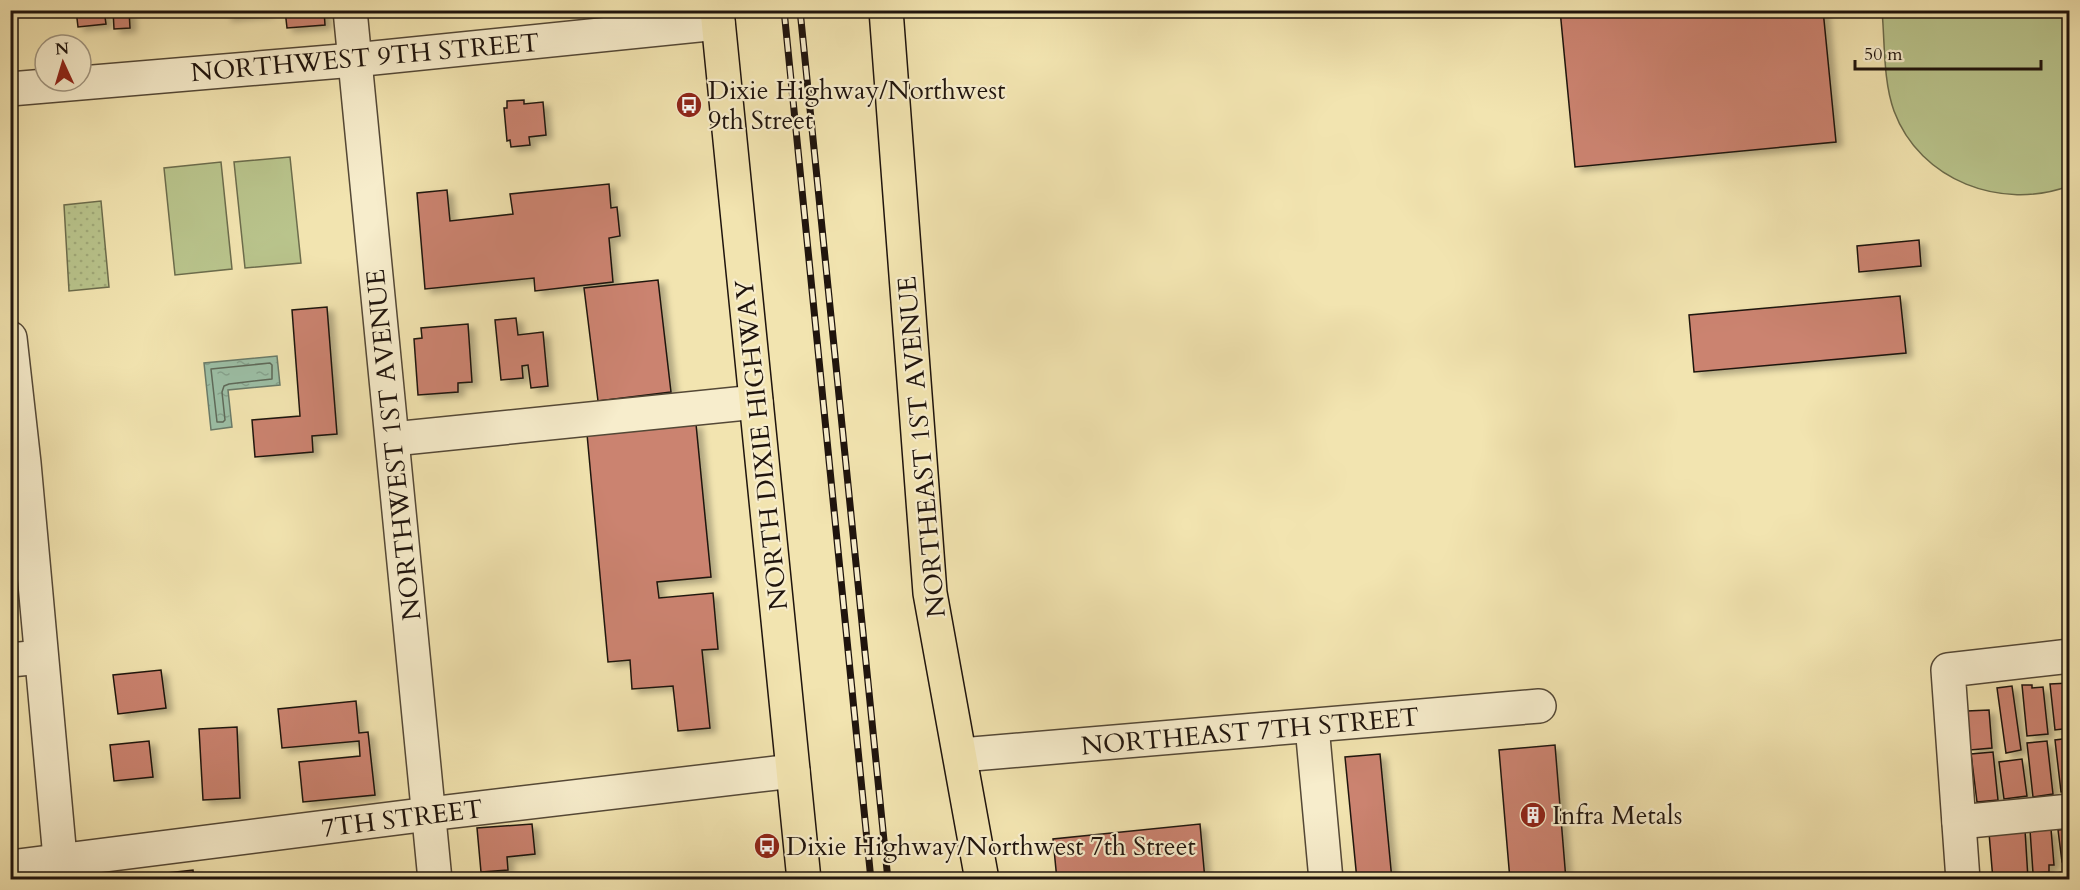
<svg xmlns="http://www.w3.org/2000/svg" width="2080" height="890" viewBox="0 0 2080 890" font-family="Cardo,serif">
	<defs>
		<pattern id="park-dots" width="8" height="8" patternUnits="userSpaceOnUse" patternTransform="scale(1.5)"><rect width="8" height="8" fill="#b9c48c"/><path d="M2 2h.1M6 6h.1" fill="none" stroke="#9fa878" stroke-width="1.8" stroke-linecap="round"/></pattern>
		<pattern id="water-ripples" width="26" height="14" patternUnits="userSpaceOnUse" patternTransform="scale(1.5)"><rect width="26" height="14" fill="#9cbfa6"/><path d="M2 4q2-2 4 0t4 0M15 11q2-2 4 0t4 0" fill="none" stroke="#86a38e"/></pattern>
		<filter id="shadow"><feDropShadow dx="6" dy="4" stdDeviation="3" flood-color="#0004"/></filter>
	</defs>
	<rect width="100%" height="100%" fill="#f2e4b0"/>
	<filter id="stains"><feTurbulence type="fractalNoise" baseFrequency=".00333" numOctaves="4"/><feColorMatrix values="0 0 0 0 .2 0 0 0 0 .09 0 0 0 0 .02 0 0 0 .5 -.17"/></filter>
	<radialGradient id="worn" r=".72"><stop offset=".6" stop-color="#630" stop-opacity="0"/><stop offset="1" stop-color="#630" stop-opacity=".3"/></radialGradient>
	<g fill="#b9c48c" stroke="#6c6c4c" stroke-width="1.5">
		<path d="M1882,11H2069V186C2002,211 1920,181 1894,111C1883,80 1885,43 1882,11Z"/>
		<path d="M290,157L301,263L245,268L234,162Z"/>
		<path d="M221,162L232,269L175,275L164,168Z"/>
	</g>
	<path fill="url(#park-dots)" stroke="#6c6c4c" stroke-width="1.5" d="M101,201L109,287L69,291L64,205Z"/>
	<path fill="url(#water-ripples)" stroke="#6a7b69" stroke-width="1.5" d="M277,356L280,385L228,390L232,427L211,430L204,363Z"/>
	<g fill="none" stroke-linecap="round" stroke-linejoin="round">
		<path stroke="#5e6a5a" stroke-width="1.5" d="M270,363L272,365V379L229,384L224,386L222,392L225,420L223,422H217L211,369Z"/>
	</g>
	<g fill="#cb836f" stroke="#1f140d" stroke-width="1.5" filter="url(#shadow)">
		<path d="M76,10H104L106,24L78,27Z"/>
		<path d="M113,10H129L130,28L114,29Z"/>
		<path d="M226,10H267V13L226,17Z"/>
		<path d="M285,10H324L325,25L287,28Z"/>
		<path d="M1560,10H1823L1836,142L1575,167Z"/>
		<path d="M524,100V104L543,102L546,135L529,137L530,145L511,147L510,140L507,141L504,108H507V101Z"/>
		<path d="M609,184L611,208L617,207L620,236L609,238L613,282L535,291L534,278L425,289L417,193L447,190L450,221L513,214L510,194Z"/>
		<path d="M1919,240L1921,266L1859,272L1857,246Z"/>
		<path d="M658,280L671,392L598,401L584,288Z"/>
		<path d="M1900,296L1906,353L1694,372L1689,315Z"/>
		<path d="M327,307L337,434L312,436L313,452L255,457L252,420L300,416L292,310Z"/>
		<path d="M516,318L518,335L543,332L548,386L531,388L528,365L522,366L523,378L501,380L495,320Z"/>
		<path d="M468,324L472,382L458,383V392L418,395L414,339L422,338L421,328Z"/>
		<path d="M696,424L711,577L657,582L659,598L713,593L718,649L702,650L710,728L678,731L673,686L632,689L630,660L608,662L587,434Z"/>
		<path d="M161,670L166,708L118,714L113,675Z"/>
		<path d="M2070,683V728L2055,730L2050,684Z"/>
		<path d="M2022,685H2032V688L2043,687L2048,734L2027,736Z"/>
		<path d="M2012,686L2021,750L2006,753L1997,688Z"/>
		<path d="M356,701L359,733L368,732L375,795L303,802L299,762L360,756L359,741L282,748L278,709Z"/>
		<path d="M1989,710L1992,748L1970,750L1967,711Z"/>
		<path d="M237,727L240,798L203,800L199,729Z"/>
		<path d="M2070,738V791L2061,792L2055,740Z"/>
		<path d="M149,741L153,777L114,781L110,745Z"/>
		<path d="M2047,741L2053,794L2033,797L2027,743Z"/>
		<path d="M1555,745L1566,880H1510L1499,750Z"/>
		<path d="M1993,752L1998,800L1977,802L1971,754Z"/>
		<path d="M1380,754L1392,880H1357L1345,757Z"/>
		<path d="M2022,759L2027,796L2004,799L1999,762Z"/>
		<path d="M532,824L535,854L507,857L508,870L481,872L477,828Z"/>
		<path d="M1200,824L1205,880H1057L1053,839Z"/>
		<path d="M2051,829L2054,865H2049V872L2033,873L2030,830Z"/>
		<path d="M2067,829L2070,861L2062,862L2058,830Z"/>
		<path d="M2025,830L2028,879L1993,880L1989,833Z"/>
		<path d="M193,870L194,880L113,879Z"/>
		<path d="M2070,871V880H2058L2057,873Z"/>
		<path d="M2054,875V880H2041V876Z"/>
	</g>
	<g fill="none" stroke-linecap="round" stroke-linejoin="round">
		<g stroke="#544836" stroke-width="36">
			<g id="minor">
				<path d="M350,10L435,880"/>
				<path d="M10,89L354,60L718,23"/>
				<path d="M10,338L24,463L62,880"/>
				<path d="M393,439L756,402"/>
				<path d="M10,660L41,657"/>
				<path d="M1312,726L1326,880"/>
				<path d="M961,755L1539,706"/>
				<path d="M1959,822L2070,811"/>
				<path d="M10,867L429,814L793,771"/>
				<path d="M1963,880L1948,670L2070,656"/>
			</g>
		</g>
		<g stroke="#1f140d" stroke-width="36">
			<g id="major">
				<path d="M717,10L804,880"/>
				<path d="M886,10L930,593L982,880"/>
			</g>
		</g>
		<use href="#minor" stroke="#f7edcc" stroke-width="33"/>
		<use href="#major" stroke="#f2e4b0" stroke-width="33"/>
		<g stroke="#1f140d" stroke-width="7">
			<g id="rail">
				<path d="M784,10L871,880"/>
				<path d="M800,10L888,880"/>
			</g>
		</g>
		<use href="#rail" stroke="#f7edcc" stroke-width="4.5" stroke-dasharray="14" stroke-linecap="butt"/>
	</g>
	<defs>
		<g id="bus-disc" transform="scale(1.35)"><circle r="9.5" fill="#8f2418" stroke="#f7edcc"/><path d="M-5-6H5V4H4V6H2V4H-2V6H-4V4H-5ZM-3.5-4V0h7V-4ZM-3.5 1.2v1.5H-2V1.2ZM2 1.2v1.5H3.5V1.2Z" fill="#fff"/></g>
		<g id="building-disc" transform="scale(1.35)"><circle r="9.5" fill="#8f2418" stroke="#f7edcc"/><path d="M-4-6H4V6H1V3H-1V6H-4ZM-2.5-4.3h1.7v1.8h-1.7ZM.8-4.3h1.7v1.8H.8ZM-2.5-1h1.7V.8h-1.7ZM.8-1h1.7V.8H.8Z" fill="#fff"/></g>
	</defs>
	<g fill-rule="evenodd">
		<use href="#bus-disc" x="689" y="105"/>
		<use href="#building-disc" x="1533" y="815"/>
		<use href="#bus-disc" x="767" y="846"/>
	</g>
	<g text-anchor="middle" stroke-width="4.5" stroke-linejoin="round" paint-order="stroke">
		<g font-size="26" fill="#1f140d" stroke="#f7edcc">
			<text transform="translate(365 57) rotate(-5)" y="9">NORTHWEST 9TH STREET</text>
			<text transform="translate(393 445) rotate(-96)" y="9">NORTHWEST 1ST AVENUE</text>
			<text transform="translate(761 445) rotate(-96)" y="9">NORTH DIXIE HIGHWAY</text>
			<text transform="translate(921 447) rotate(-95)" y="9">NORTHEAST 1ST AVENUE</text>
			<text transform="translate(1250 731) rotate(-5)" y="9">NORTHEAST 7TH STREET</text>
			<text transform="translate(402 818) rotate(-7)" y="9">7TH STREET</text>
		</g>
		<g font-size="26" fill="#1f140d" stroke="#f7edcc" text-anchor="start">
			<text x="708" y="99">Dixie Highway/Northwest<tspan x="708" dy="30">9th Street</tspan></text>
			<text x="1552" y="824">Infra Metals</text>
			<text x="786" y="855">Dixie Highway/Northwest 7th Street</text>
		</g>
	</g>
	<rect width="2080" height="890" fill="none" stroke="#f2e4b0" stroke-width="36"/>
	<rect x="12" y="12" width="2056" height="866" fill="none" stroke="#1f140d" stroke-width="3"/>
	<rect x="18" y="18" width="2044" height="854" fill="none" stroke="#1f140d" stroke-width="1.5"/>
	<g transform="translate(63 63) rotate(356)"><circle r="28" fill="#f7edcc" stroke="#a19680" stroke-width="1.5"/>
	<path d="M0-4.5L10 22L0 15L-10 22Z" fill="#8f2418"/>
	<text y="-9" font-size="16" font-weight="bold" text-anchor="middle" fill="#1f140d">N</text>
	</g>
	<path d="M1855 60v9h186v-9" fill="none" stroke="#1f140d" stroke-width="3"/>
	<text x="1864" y="60" font-size="18" fill="#1f140d" stroke="#f7edcc" stroke-width="4.5" paint-order="stroke">50 m</text>
	<rect width="100%" height="100%" filter="url(#stains)"/>
	<rect width="100%" height="100%" fill="url(#worn)"/>
</svg>
